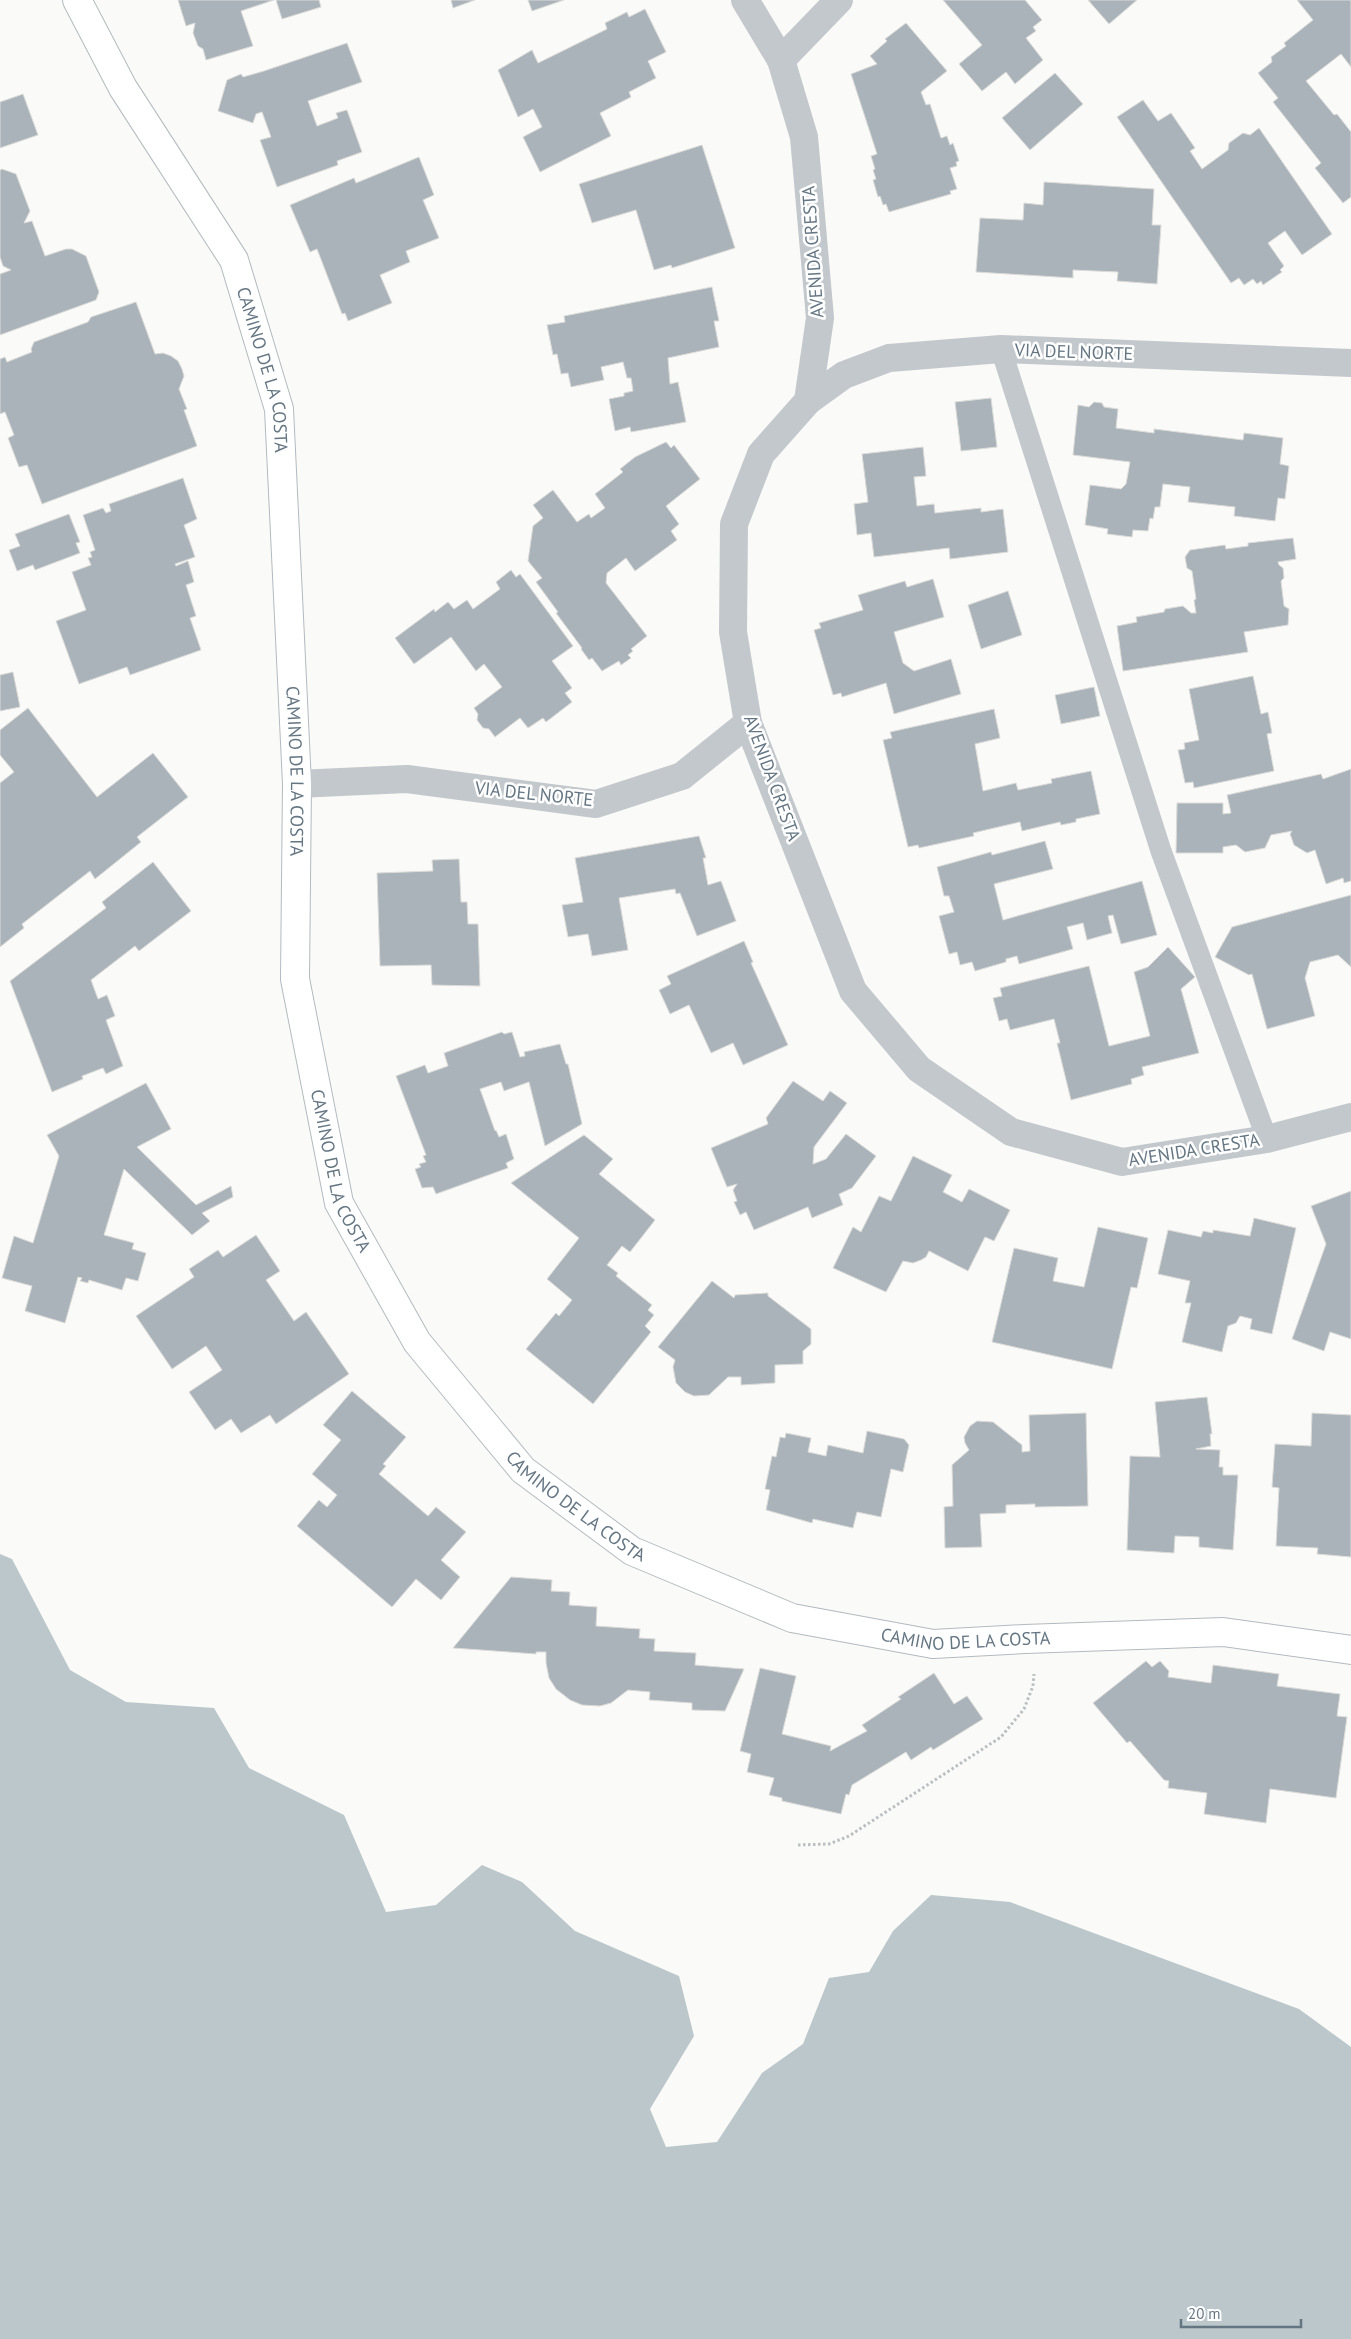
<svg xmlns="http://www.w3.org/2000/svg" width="1351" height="2339" viewBox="0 0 1351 2339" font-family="'PT Sans',sans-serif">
	<rect width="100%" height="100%" fill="#fafaf8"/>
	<path fill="#bbc7cb" d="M0,1554L12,1559L70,1670L126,1702L214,1708L249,1768L344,1815L386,1912L436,1905L482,1865L522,1882L575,1931L679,1976L694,2036L650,2109L666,2147L717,2142L762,2073L803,2044L829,1978L869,1972L893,1931L931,1895L1010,1902L1299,2009L1351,2047V2339H0Z"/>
	<g fill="#aab3b9" stroke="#dcdcda">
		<path d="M178,0H274L241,11L253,46L206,60L203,49L198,46L193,33L195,23L186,26Z"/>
		<path d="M276,0H319L321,7L282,19Z"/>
		<path d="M451,0H475L453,8Z"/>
		<path d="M528,0H564L532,11Z"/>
		<path d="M943,0H1025L1042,20L1033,27L1036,31L1026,38L1043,60L1015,84L1006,72L982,91L959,64L982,45Z"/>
		<path d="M1088,0H1137L1109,24Z"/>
		<path d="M1297,0H1351V67L1341,54L1306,81L1334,115L1337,114L1351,132V197L1343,203L1315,168L1321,163L1273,102L1278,98L1258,73L1272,62L1271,57L1286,46L1284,43L1313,20Z"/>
		<path d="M645,9L666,52L648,61L656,78L629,92L631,97L600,113L611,136L540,172L523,137L542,127L533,109L518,117L498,70L532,50L538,63L607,29L605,23L627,12L629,17Z"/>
		<path d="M906,23L947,71L921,92L926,105L930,104L941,138L947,136L950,145L953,143L959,161L956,162L957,166L950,168L957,189L950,191L951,194L889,212L886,204L883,205L880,196L878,197L873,180L876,179L873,170L875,169L871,156L877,154L851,74L877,64L870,56L887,41L885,39Z"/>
		<path d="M347,43L362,82L308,101L317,126L338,118L336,113L347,110L362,152L337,161L338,165L277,187L260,140L271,137L262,112L256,114L253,123L218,111L227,80L241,74L243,77L264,71Z"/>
		<path d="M1055,73L1083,104L1030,150L1002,118Z"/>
		<path d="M23,94L38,135L0,148V102Z"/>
		<path d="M1143,100L1158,121L1171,113L1195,148L1190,151L1202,169L1228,150L1229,143L1243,133L1250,135L1259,128L1332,234L1302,255L1285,231L1268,243L1284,266L1280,270L1282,272L1263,285L1261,281L1257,284L1253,279L1244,285L1239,278L1231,283L1117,117Z"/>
		<path d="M702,145L735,248L672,268L671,265L654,270L636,210L592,223L579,184Z"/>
		<path d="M419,157L434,195L423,200L439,238L406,251L410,262L380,275L392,303L348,321L345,313L342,314L317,249L310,252L290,205L354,178L356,183Z"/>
		<path d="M2,169L16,174L30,211L24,223L32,221L45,256L66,249H72L86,256L99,292L96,300L0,335V274L11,270L3,266L0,257V170Z"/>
		<path d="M1044,182L1154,189L1152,225H1161L1157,284L1117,281L1118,272L1073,270V278L976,272L980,218L1023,220L1024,203L1043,205Z"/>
		<path d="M712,287L719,321H714L719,347L668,358L670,384L678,382L686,422L631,432L630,427L615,431L609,399L624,396V393L633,391L631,378H627L623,362L601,367L604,380L571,387L568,373L561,374L557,354L553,355L547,325L565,322L564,316Z"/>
		<path d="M136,302L155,354L163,353L171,356L178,361L182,369L184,376L179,389L187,409L184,410L197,446L42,504L27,465L19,467L8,438L14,435L5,412L0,414V359L5,357L7,362L32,352L31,349L34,342L88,322L91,317Z"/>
		<path d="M991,398L997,447L961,451L955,402Z"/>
		<path d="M1094,402L1102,403L1104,407L1118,409L1116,428L1154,433V429L1243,440L1244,433L1283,438L1280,464L1289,466L1285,499L1278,498L1275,521L1234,516L1235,507L1188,502L1190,487L1163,484L1160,507H1155L1153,519L1150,518L1148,531L1133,530L1132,537L1107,534L1108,529L1085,525L1090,485L1121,489L1126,484L1130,462L1073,455L1078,405L1089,407Z"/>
		<path d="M666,442L671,448L674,445L700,479L666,506L679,524L671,531L677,540L635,571L626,558L607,573L606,583L647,636L631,649L633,651L628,655L631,658L621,665L619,661L602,671L592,658L589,660L581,649L582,648L556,613L558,612L536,582L542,578L528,561L533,526L543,518L533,505L553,490L577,522L589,514L591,518L605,508L595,494L623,472L620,469L635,457Z"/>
		<path d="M923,447L926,476L914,477L917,506L934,504L935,513L981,508V512L1003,509L1008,552L950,559L949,548L874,557L871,533L857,535L854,504L868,502L862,454Z"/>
		<path d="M183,478L197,519L184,525L195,557L175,564L176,566L188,561L194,582L186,585L196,616L190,618L201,650L130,675L127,667L79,684L56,621L86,610L72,572L91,565L88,558L92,557L90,552L95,550L83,515L103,508L106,513L111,511L109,504Z"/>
		<path d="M69,514L80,542L76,543L80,553L35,570L33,565L17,571L9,550L20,546L15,534Z"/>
		<path d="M1293,538L1296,559L1278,562L1279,565L1283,568L1284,578L1281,581L1284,606L1289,609L1288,625L1244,632L1248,652L1123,671L1117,626L1137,622L1136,617L1164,612L1165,609L1183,606L1191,613H1196L1194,600L1196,599L1192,571L1187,568L1185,557L1190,550L1225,545L1226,549L1248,546V543Z"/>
		<path d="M511,570L516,577L520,574L573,646L552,661L572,688L565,693L572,702L546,722L543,718L528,728L520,718L495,737L489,729L483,728L477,720L478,714L474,708L502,687L484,664L476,671L451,637L414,664L395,638L434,609L435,612L448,602L454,609L467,600L473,609L500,589L496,582Z"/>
		<path d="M933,579L944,617L894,632L903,663L914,671L951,659L961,694L894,714L886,683L842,697L841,693L833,695L814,630L821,628L819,623L863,610L858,595L905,581L907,587Z"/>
		<path d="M1008,591L1022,635L981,649L968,605Z"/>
		<path d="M13,672L20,707L0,711V675Z"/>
		<path d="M1253,676L1261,714L1268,712L1272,733L1267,734L1274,771L1194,788L1193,782L1185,783L1178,750L1185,749L1184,743L1199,740L1189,689Z"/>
		<path d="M1094,687L1100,716L1061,724L1055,695Z"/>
		<path d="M28,708L97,797L153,753L188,797L137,837L141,842L95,879L90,871L22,924L24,928L0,947V783L14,772L0,755V730Z"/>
		<path d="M994,709L1000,738L975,744L983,791L1016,783L1018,790L1052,783L1051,779L1091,771L1100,814L1076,819V822L1061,825L1060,822L1022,831L1020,822L973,833L974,836L919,848L918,845L908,847L883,740L892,738L890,732Z"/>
		<path d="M1351,769V881L1344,883L1343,878L1326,884L1315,850L1307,853L1294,845L1290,834L1292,831L1271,835L1265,848L1245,852L1236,845L1223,847V853H1176L1177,803H1223V814L1231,813L1227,795L1321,774L1323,779Z"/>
		<path d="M699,836L706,858H703L708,885L721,881L736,921L697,936L680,893L676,894L675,889L619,898L628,950L592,956L588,934L568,937L562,905L583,902L575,858Z"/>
		<path d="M1045,841L1053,869L994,884L1003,920L1142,881L1157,935L1121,944L1113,915L1108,916L1112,933L1087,940L1083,923L1067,927L1073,949L1019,964L1017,956L1006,959V962L975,971L972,962L960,965L957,952L949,954L939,916L954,912L949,896H944L937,867L991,852L992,855Z"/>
		<path d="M459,859L461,902H467L468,924H478L480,986L432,985L431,965L380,966L377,873L433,871L432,860Z"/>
		<path d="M153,862L191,911L139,951L135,946L91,980L98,999L107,995L115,1016L106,1020L123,1066L106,1074L103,1068L82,1076L83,1079L52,1092L10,981L106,908L102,902Z"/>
		<path d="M1351,895V967L1338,955L1310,962L1305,978L1315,1016L1267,1029L1252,974L1249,975L1215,957L1232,927Z"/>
		<path d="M744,941L753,962L751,963L788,1045L743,1065L733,1043L711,1053L689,1005L670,1014L659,990L671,984L667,976Z"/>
		<path d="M1168,947L1195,977L1181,989L1199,1053L1142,1067L1144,1075L1131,1079L1132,1084L1071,1100L1057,1043H1060L1054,1019L1010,1030L1007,1019L999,1021L993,998L1002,996L1000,988L1089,966L1109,1046L1150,1036L1134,972L1148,967Z"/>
		<path d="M502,1032L504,1034L512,1032L520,1057L525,1056L524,1052L560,1044L566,1064H568L582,1124L545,1146L529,1082L504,1091L501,1082L480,1089L495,1131L496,1130L499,1137L506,1134L514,1159L506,1163L508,1168L436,1194L433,1187L422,1188L415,1169L421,1167L419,1164L426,1162L423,1156L426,1155L396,1076L425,1065L428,1073L448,1066L444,1053Z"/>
		<path d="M793,1081L823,1101L830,1091L847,1103L814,1147L813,1164L826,1159L846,1134L876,1156L852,1188L839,1194L843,1205L812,1218L808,1207L754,1230L746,1212L740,1215L734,1202L737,1201L733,1190L737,1184L727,1187L711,1148L768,1124L766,1118Z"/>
		<path d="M146,1083L171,1129L137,1147L196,1205L231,1186L233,1197L202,1213L210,1221L192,1235L124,1169L104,1235L134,1243L132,1249L146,1253L138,1281L126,1278L122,1290L89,1280L88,1283L80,1281L82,1278L78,1277L65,1323L25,1311L32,1286L2,1278L14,1236L33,1243L59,1156L47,1135Z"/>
		<path d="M584,1135L613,1159L599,1174L655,1220L630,1252L622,1246L607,1265L618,1273L616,1276L652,1305L648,1310L654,1315L645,1326L651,1332L593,1404L526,1349L556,1313L559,1316L572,1300L547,1279L579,1238L511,1183Z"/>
		<path d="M913,1156L952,1175L943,1192L962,1202L969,1189L1010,1210L994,1241L985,1237L968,1271L929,1251L926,1257L921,1260L913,1263L903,1261L886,1292L833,1268L853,1227L861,1232L879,1196L891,1201Z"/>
		<path d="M1351,1191V1339L1330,1332L1324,1351L1292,1339L1326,1244L1311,1206Z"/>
		<path d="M1254,1218L1296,1228L1272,1334L1250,1329L1252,1319L1240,1316L1236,1323L1228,1326L1222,1352L1182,1342L1191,1303H1185L1190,1281L1158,1274L1168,1230L1201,1237L1203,1231L1213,1233V1230L1250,1236Z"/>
		<path d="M1098,1227L1148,1238L1137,1288L1131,1287L1112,1369L992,1342L1014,1248L1058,1258L1053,1281L1084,1287Z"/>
		<path d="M256,1235L280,1271L266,1280L294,1321L306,1312L349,1374L276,1424L270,1415L241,1433L231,1419L215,1430L189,1392L222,1370L206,1346L172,1369L136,1316L194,1277L189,1269L218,1250L223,1257Z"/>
		<path d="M712,1281L734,1298L735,1295L768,1293V1296L811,1329V1344L803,1351V1364L775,1365V1383L741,1385V1377H728L709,1395L694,1396L685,1392L676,1383L673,1367L675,1360L658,1347Z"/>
		<path d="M352,1391L406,1437L383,1464L386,1466L379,1474L428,1516L436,1507L466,1532L441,1560L460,1577L441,1600L416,1579L392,1607L297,1526L319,1500L327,1507L337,1495L312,1474L341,1440L323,1425Z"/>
		<path d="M1207,1397L1212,1434H1210L1211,1446L1196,1449L1220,1450L1219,1467H1223V1475H1238L1233,1550L1199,1547V1537L1175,1536L1174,1553L1127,1550L1130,1456L1160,1457L1155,1402Z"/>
		<path d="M1086,1413L1088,1506L1035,1507V1504L1006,1505V1513L980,1514L982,1547L945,1548L944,1507L953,1506L952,1465L969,1450L965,1443L964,1437L970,1426L977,1421L993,1422L1022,1445V1452L1030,1451L1029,1415Z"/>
		<path d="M1312,1413L1351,1415V1557L1317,1554L1318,1548L1276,1546L1279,1488L1272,1487L1275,1444L1311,1446Z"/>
		<path d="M867,1431L904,1439L909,1445L903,1472L891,1469L881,1517L857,1512L853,1528L813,1519L812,1523L766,1510L770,1490L765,1489L772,1456L776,1457L780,1437L785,1438L786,1433L811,1438L808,1452L826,1456L828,1445L863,1453Z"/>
		<path d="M511,1577L552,1580L551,1591L570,1592L569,1605L597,1607L596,1626L640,1629L639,1638L655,1639L654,1651L696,1653L695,1665L744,1669L725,1711L692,1710V1703L649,1700L650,1692L628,1690L611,1703L600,1706L582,1705L570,1700L556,1689L549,1678L546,1663V1652H536V1654L453,1648Z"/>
		<path d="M1146,1661L1152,1667L1160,1661L1169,1671L1168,1677L1211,1683L1213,1665L1279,1674L1277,1686L1340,1694L1337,1716L1347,1717L1336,1798L1270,1789L1266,1823L1204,1814L1207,1793L1168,1788L1169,1781L1164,1780L1130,1741L1127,1743L1093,1703Z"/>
		<path d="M760,1668L796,1676L782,1734L831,1746L830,1751L867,1731L862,1725L901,1699L898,1697L934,1673L954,1704L967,1696L983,1719L933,1750L931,1747L911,1760L906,1752L852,1785L849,1795L846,1794L841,1814L809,1807L782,1801V1798L769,1795L774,1778L747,1772L751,1754L740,1751Z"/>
	</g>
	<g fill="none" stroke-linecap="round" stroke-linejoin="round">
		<g stroke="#b3babf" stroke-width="30">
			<g id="secondary">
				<path id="s1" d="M77,0L123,88L234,260L279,409L297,784L295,979L339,1203L417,1342L523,1470L632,1551L792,1618L933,1644L1025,1639L1223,1632L1351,1650"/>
			</g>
		</g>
		<path stroke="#bbbfc2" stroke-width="3" stroke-dasharray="2.5 2.5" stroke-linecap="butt" d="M798,1845L829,1844L849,1836L1001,1737L1024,1709L1033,1686L1034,1674"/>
		<path stroke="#c3c8cc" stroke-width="21" d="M1001,349L1161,851L1267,1139"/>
		<g stroke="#c3c8cc" stroke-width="28">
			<path d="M745,0L781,60L804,137L820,318L808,401L761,454L734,524L733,632L748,723L853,991L919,1069L1011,1132L1122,1162L1267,1139L1351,1117"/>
			<path d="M781,60L839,0"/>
			<path d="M808,401L844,375L889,358L1001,349L1351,363"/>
			<path d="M297,784L407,779L596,804L682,776L748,723"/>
		</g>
		<use href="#secondary" stroke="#fff" stroke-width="28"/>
	</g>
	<g text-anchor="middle" stroke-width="5" stroke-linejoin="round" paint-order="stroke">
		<g font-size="18" fill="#657683" stroke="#fff">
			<text transform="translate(813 252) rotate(-94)" y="6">AVENIDA CRESTA</text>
			<text transform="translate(1074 352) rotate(2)" y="6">VIA DEL NORTE</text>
			<text dy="6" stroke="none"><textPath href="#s1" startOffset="418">CAMINO DE LA COSTA</textPath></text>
			<text dy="6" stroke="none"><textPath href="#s1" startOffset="822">CAMINO DE LA COSTA</textPath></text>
			<text transform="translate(772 778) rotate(70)" y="6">AVENIDA CRESTA</text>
			<text transform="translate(534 794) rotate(6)" y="6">VIA DEL NORTE</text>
			<text transform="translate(1194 1150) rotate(-9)" y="6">AVENIDA CRESTA</text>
			<text dy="6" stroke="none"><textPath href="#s1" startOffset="1228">CAMINO DE LA COSTA</textPath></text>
			<text dy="6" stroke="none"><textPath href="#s1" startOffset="1648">CAMINO DE LA COSTA</textPath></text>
			<text dy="6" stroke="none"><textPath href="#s1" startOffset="2069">CAMINO DE LA COSTA</textPath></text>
		</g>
	</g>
	<path d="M1181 2319v8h120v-8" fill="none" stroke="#657683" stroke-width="2.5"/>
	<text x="1188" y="2319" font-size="15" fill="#657683" stroke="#ffffff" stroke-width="4" paint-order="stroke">20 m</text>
</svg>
